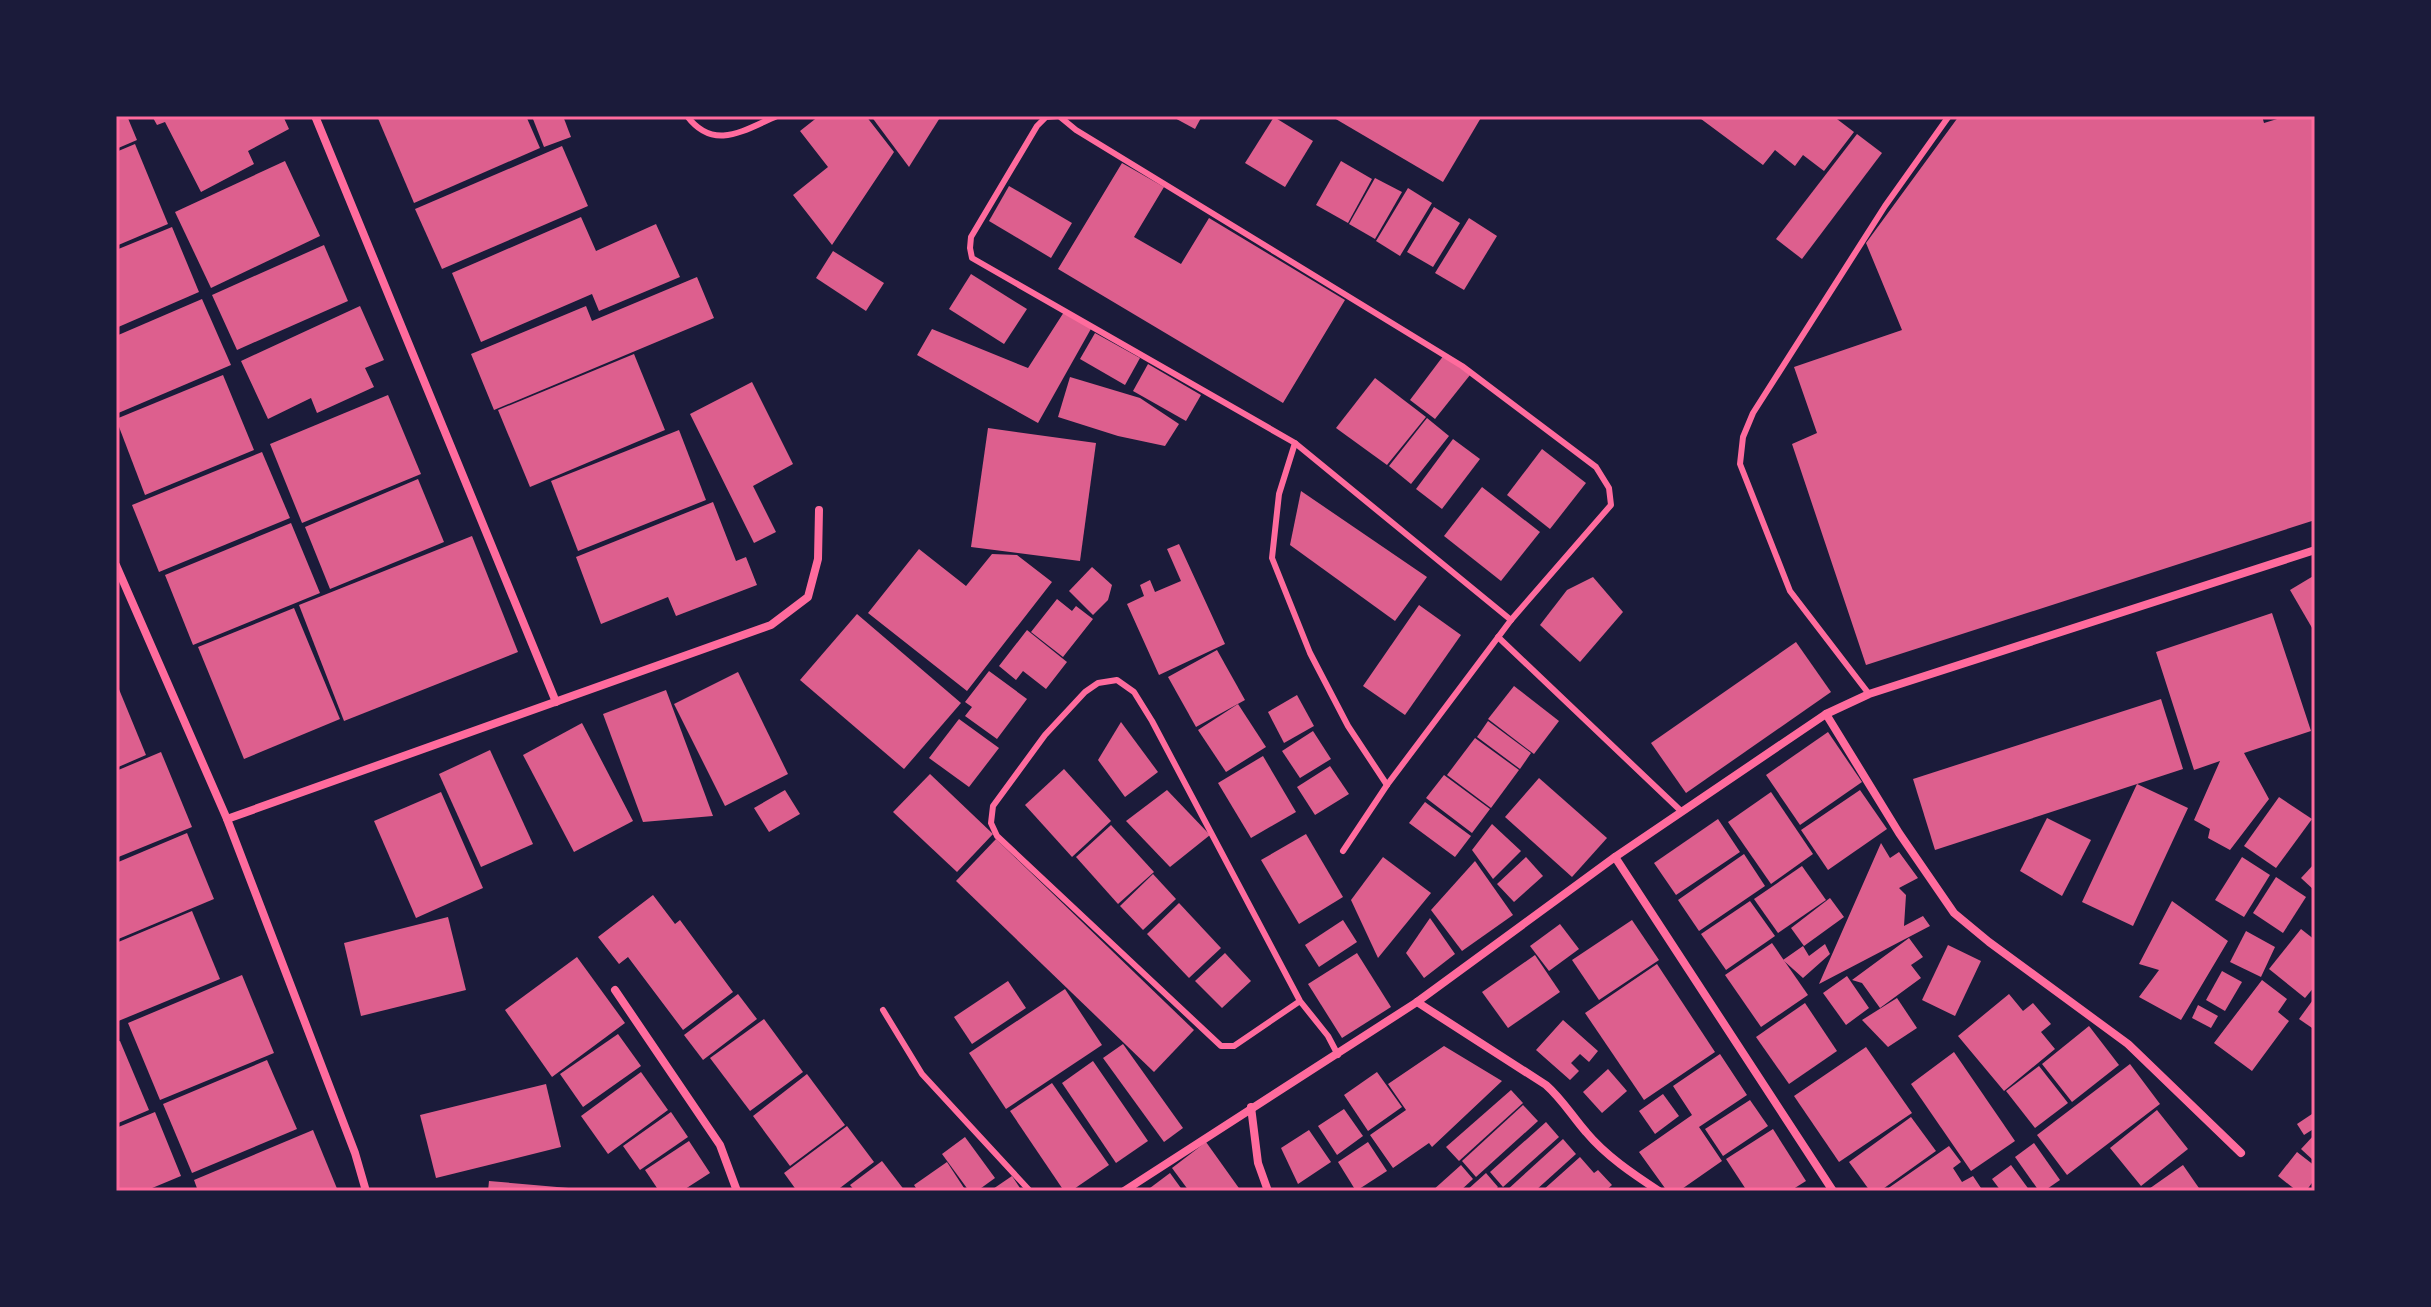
<svg xmlns="http://www.w3.org/2000/svg" width="2431" height="1307" viewBox="0 0 2431 1307" font-family="Figtree,sans-serif">
	<rect width="100%" height="100%" fill="#1b1b3a"/>
	<g fill="#dd5f8e">
		<path d="M116,116H127L137,140L116,149Z"/>
		<path d="M152,116H283L289,129L248,151L254,164L201,192L165,122L157,125Z"/>
		<path d="M377,116H526L540,148L414,203Z"/>
		<path d="M537,116H563L571,137L544,147L533,119Z"/>
		<path d="M819,116H866L894,152L832,245L793,195L828,167L800,131Z"/>
		<path d="M871,116H941L909,167Z"/>
		<path d="M1171,116H1202L1195,129Z"/>
		<path d="M1335,116H1482L1443,182L1334,118Z"/>
		<path d="M1697,116H1833L1854,132L1824,171L1803,155L1795,166L1775,150L1763,165Z"/>
		<path d="M1959,116H2262L2264,123L2287,116H2315V520L1866,665L1792,444L1817,433L1794,367L1902,330L1866,243Z"/>
		<path d="M1274,117L1313,141L1285,187L1245,163Z"/>
		<path d="M1857,134L1882,153L1802,259L1776,239Z"/>
		<path d="M135,144L168,224L116,246V152Z"/>
		<path d="M562,146L588,206L442,269L415,209Z"/>
		<path d="M285,161L320,236L211,288L175,212Z"/>
		<path d="M1341,161L1372,179L1348,223L1316,205Z"/>
		<path d="M1122,163L1164,187L1134,237L1181,264L1209,218L1345,300L1283,403L1058,269Z"/>
		<path d="M1375,178L1402,192L1375,239L1349,224Z"/>
		<path d="M1009,186L1072,223L1051,258L989,221Z"/>
		<path d="M1408,188L1432,203L1400,256L1376,241Z"/>
		<path d="M1434,207L1460,223L1433,267L1407,252Z"/>
		<path d="M581,217L596,251L656,224L680,277L599,311L592,294L481,342L452,273Z"/>
		<path d="M1469,218L1497,236L1464,290L1435,273Z"/>
		<path d="M172,227L199,292L116,328V250Z"/>
		<path d="M324,245L348,301L237,350L212,295Z"/>
		<path d="M833,251L884,283L866,311L816,278Z"/>
		<path d="M971,274L1027,309L1004,344L949,309Z"/>
		<path d="M697,277L714,318L494,410L471,354L586,306L592,321Z"/>
		<path d="M202,299L231,365L116,414V336Z"/>
		<path d="M360,306L384,360L365,368L374,387L317,413L311,398L268,419L241,361Z"/>
		<path d="M1064,312L1092,327L1038,423L917,355L932,329L1028,368Z"/>
		<path d="M1095,333L1140,358L1125,385L1080,359Z"/>
		<path d="M634,354L665,430L530,487L498,410Z"/>
		<path d="M1444,355L1470,375L1435,419L1410,400Z"/>
		<path d="M1148,364L1201,395L1186,421L1133,391Z"/>
		<path d="M223,375L254,450L145,495L116,419Z"/>
		<path d="M1070,377L1140,398L1179,424L1165,446L1118,436L1058,417Z"/>
		<path d="M1375,378L1426,417L1387,465L1336,428Z"/>
		<path d="M752,382L793,464L753,486L776,532L754,543L690,414Z"/>
		<path d="M388,395L421,474L302,523L270,444Z"/>
		<path d="M1427,418L1449,436L1411,484L1389,466Z"/>
		<path d="M988,428L1096,443L1080,561L971,547Z"/>
		<path d="M679,430L706,500L578,551L551,481Z"/>
		<path d="M1453,439L1480,459L1442,509L1416,489Z"/>
		<path d="M1542,449L1586,483L1550,529L1507,495Z"/>
		<path d="M262,452L290,518L159,572L132,505Z"/>
		<path d="M418,479L444,542L330,589L305,527Z"/>
		<path d="M1482,487L1540,532L1501,581L1444,536Z"/>
		<path d="M1301,491L1427,577L1395,621L1290,545Z"/>
		<path d="M713,502L736,561L746,557L757,585L676,616L668,597L601,624L576,557Z"/>
		<path d="M291,523L320,593L193,645L165,575Z"/>
		<path d="M472,536L518,652L344,721L299,605Z"/>
		<path d="M1179,544L1225,644L1159,675L1127,604L1144,596L1140,585L1150,580L1155,592L1181,581L1167,549Z"/>
		<path d="M919,549L966,586L992,554L1017,555L1052,582L967,691L868,613Z"/>
		<path d="M1092,567L1112,585L1108,600L1093,615L1069,591Z"/>
		<path d="M2315,575V633L2290,590Z"/>
		<path d="M1593,577L1623,612L1580,662L1540,625L1567,590Z"/>
		<path d="M1057,599L1072,611L1076,606L1093,619L1063,657L1031,632Z"/>
		<path d="M1419,605L1461,635L1405,715L1363,686Z"/>
		<path d="M294,608L340,719L244,759L198,647Z"/>
		<path d="M2272,613L2311,731L2244,753L2269,799L2230,850L2208,838L2210,829L2194,820L2220,761L2194,770L2156,652Z"/>
		<path d="M857,614L961,703L904,769L800,680Z"/>
		<path d="M1027,630L1067,662L1046,689L1023,671L1016,680L999,666Z"/>
		<path d="M1796,642L1831,692L1686,793L1651,743Z"/>
		<path d="M1217,650L1245,700L1196,727L1168,677Z"/>
		<path d="M989,671L1027,699L997,739L965,716L972,707L965,702Z"/>
		<path d="M738,672L788,774L725,806L674,704Z"/>
		<path d="M116,682L146,755L116,768Z"/>
		<path d="M1514,686L1559,721L1534,754L1488,719Z"/>
		<path d="M666,690L713,816L643,822L603,714Z"/>
		<path d="M1297,695L1314,726L1284,743L1268,712Z"/>
		<path d="M2161,699L2183,769L1935,850L1913,779Z"/>
		<path d="M1238,704L1266,747L1226,772L1198,730Z"/>
		<path d="M959,719L999,748L969,787L929,758Z"/>
		<path d="M1488,721L1531,753L1520,769L1477,737Z"/>
		<path d="M1121,722L1158,772L1125,797L1098,760Z"/>
		<path d="M582,723L633,821L574,852L523,755Z"/>
		<path d="M1313,731L1331,759L1300,778L1282,751Z"/>
		<path d="M1828,732L1862,782L1800,825L1766,775Z"/>
		<path d="M1475,738L1519,770L1491,808L1447,775Z"/>
		<path d="M490,750L533,844L481,867L439,774Z"/>
		<path d="M161,752L192,827L116,858V771Z"/>
		<path d="M1263,756L1296,812L1251,838L1218,783Z"/>
		<path d="M1330,766L1349,794L1315,815L1297,787Z"/>
		<path d="M1064,769L1111,821L1072,857L1025,805Z"/>
		<path d="M930,774L993,834L957,872L893,812Z"/>
		<path d="M1444,775L1490,809L1472,833L1426,798Z"/>
		<path d="M1539,778L1607,838L1572,877L1505,817Z"/>
		<path d="M2137,784L2188,808L2133,926L2082,902Z"/>
		<path d="M785,790L800,814L769,832L754,808Z"/>
		<path d="M1167,790L1210,835L1170,867L1126,821Z"/>
		<path d="M1860,790L1887,829L1828,870L1801,830Z"/>
		<path d="M441,792L483,888L416,918L374,821Z"/>
		<path d="M1771,792L1813,854L1771,884L1728,822Z"/>
		<path d="M2279,797L2312,819L2276,868L2244,846Z"/>
		<path d="M1425,802L1471,836L1455,857L1409,823Z"/>
		<path d="M2047,818L2091,840L2062,896L2020,871Z"/>
		<path d="M1718,819L1740,852L1676,895L1654,863Z"/>
		<path d="M1492,824L1521,851L1493,879L1472,850Z"/>
		<path d="M1111,825L1154,872L1118,904L1076,857Z"/>
		<path d="M187,833L214,899L116,940V863Z"/>
		<path d="M1306,834L1343,897L1299,924L1261,860Z"/>
		<path d="M996,839L1194,1030L1154,1072L956,881Z"/>
		<path d="M1881,843L1890,858L1899,852L1918,878L1899,888L1906,895L1904,926L1923,916L1930,926L1819,984Z"/>
		<path d="M1744,854L1765,886L1699,931L1678,900Z"/>
		<path d="M1383,857L1431,893L1378,958L1351,900Z"/>
		<path d="M1526,857L1543,876L1514,902L1497,884Z"/>
		<path d="M2242,857L2270,875L2244,917L2215,900Z"/>
		<path d="M1475,861L1513,915L1462,951L1431,910Z"/>
		<path d="M2315,863V891L2301,878Z"/>
		<path d="M1802,866L1826,900L1778,933L1754,899Z"/>
		<path d="M1153,874L1176,899L1143,930L1120,906Z"/>
		<path d="M2276,877L2306,897L2283,933L2253,913Z"/>
		<path d="M653,895L675,924L680,920L733,992L683,1030L628,957L619,964L598,937Z"/>
		<path d="M1830,898L1844,917L1804,946L1791,928Z"/>
		<path d="M1750,901L1775,936L1726,970L1701,934Z"/>
		<path d="M2172,901L2228,941L2181,1020L2139,997L2159,970L2139,964Z"/>
		<path d="M1179,903L1221,948L1189,978L1147,934Z"/>
		<path d="M192,911L220,979L116,1022V943Z"/>
		<path d="M448,917L466,990L361,1016L344,943Z"/>
		<path d="M1430,918L1455,954L1424,978L1406,953Z"/>
		<path d="M1343,920L1357,942L1319,967L1305,945Z"/>
		<path d="M1632,920L1659,960L1599,1000L1572,960Z"/>
		<path d="M1560,924L1579,949L1549,971L1530,946Z"/>
		<path d="M2301,929L2315,940V986L2305,998L2269,969Z"/>
		<path d="M2246,931L2275,947L2261,977L2230,962Z"/>
		<path d="M1909,938L1923,957L1911,965L1921,978L1880,1008L1862,983L1852,980Z"/>
		<path d="M1772,943L1808,995L1761,1027L1725,975Z"/>
		<path d="M1825,944L1830,954L1803,978L1783,960L1803,946L1809,956Z"/>
		<path d="M1948,945L1981,961L1955,1016L1922,1000Z"/>
		<path d="M1225,953L1251,981L1222,1008L1195,981Z"/>
		<path d="M1357,953L1391,1007L1342,1038L1308,984Z"/>
		<path d="M1535,955L1560,992L1508,1028L1482,992Z"/>
		<path d="M577,957L625,1023L552,1077L505,1010Z"/>
		<path d="M1657,964L1715,1052L1644,1100L1585,1013Z"/>
		<path d="M2222,971L2242,982L2225,1011L2206,1000Z"/>
		<path d="M242,975L274,1053L160,1100L128,1023Z"/>
		<path d="M1847,976L1869,1008L1846,1025L1823,993Z"/>
		<path d="M2262,980L2287,999L2278,1012L2289,1021L2252,1071L2214,1043Z"/>
		<path d="M1008,981L1026,1008L972,1044L954,1017Z"/>
		<path d="M1065,989L1102,1045L1006,1109L969,1053Z"/>
		<path d="M738,994L757,1019L703,1060L684,1035Z"/>
		<path d="M2009,994L2023,1011L2033,1003L2051,1024L2041,1032L2055,1049L2004,1091L1958,1036Z"/>
		<path d="M2315,997V1030L2299,1019Z"/>
		<path d="M1897,998L1917,1028L1888,1047L1862,1020Z"/>
		<path d="M1805,1003L1837,1051L1789,1084L1756,1037Z"/>
		<path d="M2198,1005L2218,1016L2211,1028L2192,1018Z"/>
		<path d="M764,1019L803,1072L750,1111L710,1058Z"/>
		<path d="M1563,1020L1598,1051L1589,1062L1580,1054L1571,1063L1579,1071L1570,1080L1536,1050Z"/>
		<path d="M2089,1026L2119,1065L2072,1102L2042,1064Z"/>
		<path d="M618,1034L641,1066L583,1107L560,1074Z"/>
		<path d="M120,1041L149,1110L116,1124V1042Z"/>
		<path d="M1123,1044L1183,1128L1164,1142L1103,1058Z"/>
		<path d="M1444,1046L1502,1081L1432,1147L1429,1143L1393,1168L1370,1135L1406,1110L1388,1084Z"/>
		<path d="M1866,1047L1912,1113L1839,1162L1794,1096Z"/>
		<path d="M1954,1052L2015,1141L1971,1171L1911,1084Z"/>
		<path d="M1720,1054L1747,1095L1699,1127L1722,1161L1679,1191H1667L1639,1152L1692,1115L1673,1086Z"/>
		<path d="M267,1060L297,1129L192,1173L163,1104Z"/>
		<path d="M1093,1061L1148,1141L1116,1163L1062,1083Z"/>
		<path d="M2130,1064L2160,1104L2067,1175L2037,1135Z"/>
		<path d="M2039,1066L2068,1103L2035,1128L2006,1091Z"/>
		<path d="M1608,1069L1627,1091L1602,1113L1583,1092Z"/>
		<path d="M641,1072L668,1110L608,1154L581,1116Z"/>
		<path d="M1377,1072L1402,1107L1368,1131L1344,1095Z"/>
		<path d="M807,1074L845,1125L790,1166L753,1116Z"/>
		<path d="M1052,1083L1109,1165L1071,1191H1064L1010,1111Z"/>
		<path d="M546,1084L561,1147L436,1178L420,1115Z"/>
		<path d="M1511,1090L1523,1103L1459,1161L1446,1147Z"/>
		<path d="M1663,1094L1679,1116L1655,1134L1639,1111Z"/>
		<path d="M1750,1100L1768,1126L1723,1156L1705,1129Z"/>
		<path d="M1523,1105L1538,1121L1476,1177L1462,1161Z"/>
		<path d="M1344,1109L1363,1136L1337,1155L1318,1126Z"/>
		<path d="M2157,1110L2188,1149L2141,1186L2110,1148Z"/>
		<path d="M155,1112L181,1176L145,1191H116V1128Z"/>
		<path d="M671,1112L688,1137L640,1170L623,1146Z"/>
		<path d="M2312,1114L2315,1128L2304,1135L2297,1124Z"/>
		<path d="M1911,1117L1936,1151L1880,1191H1870L1849,1162Z"/>
		<path d="M1546,1122L1559,1137L1503,1187L1490,1172Z"/>
		<path d="M847,1126L874,1162L836,1191H797L784,1173Z"/>
		<path d="M1773,1129L1806,1181L1790,1191H1747L1726,1159Z"/>
		<path d="M313,1130L338,1191H198L194,1180Z"/>
		<path d="M1309,1130L1331,1162L1298,1184L1281,1148Z"/>
		<path d="M2315,1134V1162L2301,1149Z"/>
		<path d="M965,1137L995,1178L977,1191H969L942,1154Z"/>
		<path d="M1563,1139L1576,1154L1535,1191H1506Z"/>
		<path d="M689,1141L710,1173L682,1191H659L645,1170Z"/>
		<path d="M1206,1142L1241,1191H1189L1172,1168Z"/>
		<path d="M1368,1142L1387,1171L1356,1191L1338,1162Z"/>
		<path d="M2034,1143L2060,1180L2044,1191H2039L2015,1157Z"/>
		<path d="M1949,1146L1961,1162L1953,1168L1962,1182L1973,1176L1983,1191H1889L1887,1189Z"/>
		<path d="M2297,1152L2315,1166V1179L2306,1191H2297L2278,1176Z"/>
		<path d="M1580,1157L1594,1173L1598,1170L1612,1185L1605,1191H1542Z"/>
		<path d="M882,1161L905,1191H855L850,1185Z"/>
		<path d="M947,1162L966,1191H918L914,1185Z"/>
		<path d="M1461,1165L1473,1179L1460,1191H1432Z"/>
		<path d="M2011,1165L2030,1191H2001L1992,1179Z"/>
		<path d="M2183,1165L2201,1191H2146Z"/>
		<path d="M1170,1173L1183,1191H1146Z"/>
		<path d="M1486,1173L1498,1187L1494,1191H1466Z"/>
		<path d="M1012,1176L1022,1191H990Z"/>
		<path d="M489,1181L580,1189V1191H488Z"/>
	</g>
	<g fill="none" stroke-linecap="round" stroke-linejoin="round">
		<g stroke="#ff6b9d" stroke-width="6">
			<path d="M687,116C714,152 744,130 777,116"/>
			<path d="M1059,116L1076,130L1462,366L1596,467L1609,488L1611,505L1511,620L1387,785L1343,851"/>
			<path d="M1059,116L1046,117L1037,126L971,237L970,248L972,258L1295,443L1511,620"/>
			<path d="M1295,443L1279,494L1272,558L1310,653L1348,726L1387,785"/>
			<path d="M1498,637L1681,811"/>
			<path d="M1869,694L1790,591L1740,464L1743,437L1753,413L1885,206L1949,116"/>
			<path d="M1300,1001L1234,1046H1221L997,836L991,823L993,806L1045,735L1085,692L1098,683L1117,680L1134,692L1152,721L1300,1001L1328,1036L1338,1055"/>
			<path d="M883,1010L922,1074L1030,1191"/>
		</g>
		<g stroke="#ff6b9d" stroke-width="8">
			<path d="M315,116L556,702"/>
			<path d="M116,565L227,819L355,1153L366,1191"/>
			<path d="M1826,714L1899,833L1954,913L1989,942L2128,1044L2241,1153"/>
			<path d="M227,819L771,625L808,597L818,559L819,510"/>
			<path d="M1615,857L1833,1191"/>
			<path d="M615,990L720,1145L737,1191"/>
			<path d="M1417,1002L1546,1085C1562,1099 1572,1116 1586,1132C1606,1156 1633,1174 1659,1191"/>
			<path d="M1251,1107L1258,1163L1268,1191"/>
			<path d="M1124,1191L1417,1002L1615,857L1826,714L1869,694L2315,550"/>
		</g>
	</g>
	<rect width="2431" height="1307" fill="none" stroke="#1b1b3a" stroke-width="236"/>
	<rect x="118" y="118" width="2195" height="1071" fill="none" stroke="#ff6b9d" stroke-width="3"/>
</svg>
